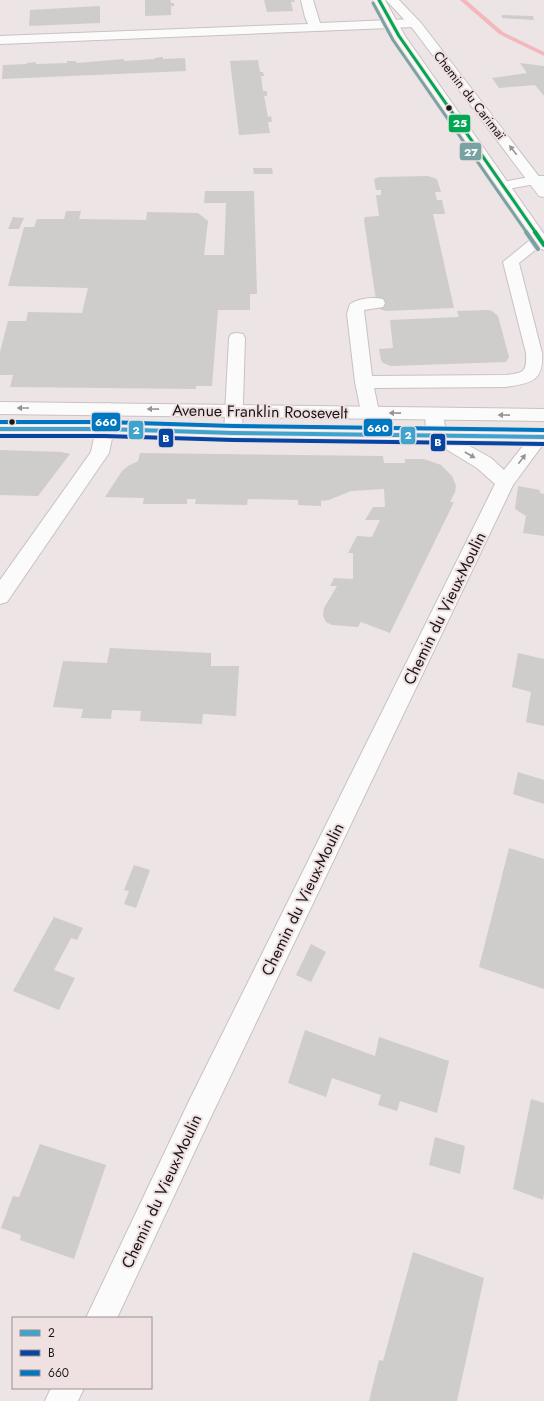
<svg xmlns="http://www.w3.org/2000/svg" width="544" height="1401" viewBox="0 0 544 1401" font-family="Jost,sans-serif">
	<rect width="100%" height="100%" fill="#ece4e5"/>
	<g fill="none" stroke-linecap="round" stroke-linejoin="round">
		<path fill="#f2b8bc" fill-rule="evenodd" d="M460,0H466L503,32L544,52V56L499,34Z"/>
	</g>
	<g fill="#cecdcc">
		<path d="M145,0H170L171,3H174V6H171V15L145,16Z"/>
		<path d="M264,0H294L295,2H291L293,11L267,12Z"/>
		<path d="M100,6V23L29,26L30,10Z"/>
		<path d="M502,15L533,16L534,20L502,18Z"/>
		<path d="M163,57V59L185,58L186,71L2,79L3,65L27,64V63L36,62V64L67,63V61H76V63L124,59V61L155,59V58Z"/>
		<path d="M258,60L260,72H263L264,76H261L263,91H267V96H264L268,117L271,116L272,122H268L270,133L239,135L230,61Z"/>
		<path d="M520,63L544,66V96L535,85L499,88L492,78L527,73Z"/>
		<path d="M253,168H272L273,174H254Z"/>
		<path d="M428,176L437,179L441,192H435L437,200H442L445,214H433L454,308L386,311L382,310L377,307L364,220L365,217L379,216L376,195H381V190H376L374,179L379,177Z"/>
		<path d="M205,191H254L257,294H250V310H218L212,386H196V389L10,387L13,375H0V352L8,321H26L28,312L82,313L88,288L8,286L24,227H34L37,219H64L66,211H81L79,219L146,220L147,212L198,213L208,221L204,255H224L226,203H204Z"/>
		<path d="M13,217L24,218L19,229H8Z"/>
		<path d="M487,310L492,311L498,316L509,357L506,362L391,366L383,363L381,360L379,349L393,348L390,320L459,317L457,311Z"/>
		<path d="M0,450L61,452L70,454L38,496L0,495Z"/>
		<path d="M140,453L383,456L384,463H405V459H424L441,465L452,476L456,486L455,492L450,502H454L390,633L361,622L358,627L332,625L326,622L323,616L324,608L337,586H330L334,578L353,579V553H348L357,536L372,537L380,520H365L373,507H385L384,489L351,491L329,500L321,501V506L298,505V500L248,499L247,505L195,504L196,499H187V504H143L144,498L105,497L122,471L128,466L138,461Z"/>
		<path d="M518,486L540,490V493L544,494V536L523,533L526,516L515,509Z"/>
		<path d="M110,648L211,653V666H239L236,716L203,714L202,724L140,721L141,711L112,710L111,719L81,718L83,709L53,707L63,661L107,663Z"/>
		<path d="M518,653L544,659V726L526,722L531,692L512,687Z"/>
		<path d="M518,772L544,780V804L513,794Z"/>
		<path d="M509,848L544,859V989L479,967Z"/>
		<path d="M134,865L150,870L136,908L124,904L129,891L124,890Z"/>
		<path d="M54,917L83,928L77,940L71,938L54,970L75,978L59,1010L13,991Z"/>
		<path d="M311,944L326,952L311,982L296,975Z"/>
		<path d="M305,1030L375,1056L379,1037L449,1061L437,1113L400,1101L397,1111L378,1105L381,1095L332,1078L326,1097L288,1083Z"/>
		<path d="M531,1099L544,1103V1193L543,1200L513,1189Z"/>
		<path d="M435,1137L465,1146L460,1174L429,1165Z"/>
		<path d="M40,1144L106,1165L74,1259L20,1240L21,1235L1,1228L13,1196L19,1197Z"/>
		<path d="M413,1252L484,1278L457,1401H369L379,1360L383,1361Z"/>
	</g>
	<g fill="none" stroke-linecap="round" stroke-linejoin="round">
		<g stroke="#c8c2c2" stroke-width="2">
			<g id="minor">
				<path d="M301,0H313L320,23L414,19L418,20L420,23L418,26L414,27L0,44V36L308,24L305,17Z"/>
				<path d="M535,176H544V184H535L503,190L498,189L496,186L498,183Z"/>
				<path d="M540,234L544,235V243L519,263L542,353C544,382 530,383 506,387L374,388L379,412L376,416L370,418L364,416L361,412L355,382L347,314L350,304C360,298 372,297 383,299L385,303L383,307L364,310L372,376L506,375C524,373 527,372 526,353L503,262L535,236Z"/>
				<path d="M237,333L243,334L245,338L242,433L239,437L233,439L227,437L224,433L229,338L231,334Z"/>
				<path d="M109,403L115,405L118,409L109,453L7,602L0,604V580L91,452L100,409L103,405Z"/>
				<path d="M434,408L440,410L443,414L446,433L491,458L504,470L533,433L539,431L544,432V443L513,485L209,1121L117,1318H86L189,1101L495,484L477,468L431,440C426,433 423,417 428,410Z"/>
				<path d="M51,1388H84L78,1401H45Z"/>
			</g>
		</g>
		<g stroke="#c8c2c2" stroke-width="2">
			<g id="major">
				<path d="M373,0H385L405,36L544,234V250L539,248L393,36Z"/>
				<path d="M386,0H399L421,23L544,183V197L539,196L413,29Z"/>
				<path d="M0,402L544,409V421L0,414Z"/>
				<path d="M0,423H105L233,427L544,431V443L233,439L105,435H0Z"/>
			</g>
		</g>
		<use href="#minor" fill="#fcfbfb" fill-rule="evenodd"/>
		<use href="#major" fill="#fcfbfb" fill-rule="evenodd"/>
		<g stroke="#efe1e2" stroke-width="6">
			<path id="bus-1" d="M0,429H105L233,433L544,437"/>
		</g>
		<g stroke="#efe1e2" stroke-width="6">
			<path id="bus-2" d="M0,436H105L233,440L544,444"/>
		</g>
		<g stroke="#efe1e2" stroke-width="6">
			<path id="bus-3" d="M0,422H105L233,426L544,430"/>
		</g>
		<g stroke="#efe1e2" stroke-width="5">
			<path id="bus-4-far1" d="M379,0L399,36L536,233"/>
		</g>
		<g stroke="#efe1e2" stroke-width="6">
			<path id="bus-4" d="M535,232L544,245"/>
		</g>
		<g stroke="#efe1e2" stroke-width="5">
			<path id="bus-5-far1" d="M373,3L393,40L527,233"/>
		</g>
		<g stroke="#efe1e2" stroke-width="6">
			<path id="bus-5" d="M526,232L538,249"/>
		</g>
		<use href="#bus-1" stroke="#3ea4ce" stroke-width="4"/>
		<use href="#bus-2" stroke="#0645a2" stroke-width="4"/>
		<use href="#bus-3" stroke="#0077c1" stroke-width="4"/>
		<use href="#bus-4-far1" stroke="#00a651" stroke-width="3"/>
		<use href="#bus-4" stroke="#00a651" stroke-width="4"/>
		<use href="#bus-5-far1" stroke="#7ba2a2" stroke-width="3"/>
		<use href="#bus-5" stroke="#7ba2a2" stroke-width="4"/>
	</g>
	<defs><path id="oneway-solid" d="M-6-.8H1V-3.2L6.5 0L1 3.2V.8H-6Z"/></defs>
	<g fill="#979494">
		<use href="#oneway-solid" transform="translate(513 150) rotate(-128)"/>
		<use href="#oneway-solid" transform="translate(23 408) rotate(-180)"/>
		<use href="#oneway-solid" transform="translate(153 409) rotate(-179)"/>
		<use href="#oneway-solid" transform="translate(395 413) rotate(-179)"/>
		<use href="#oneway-solid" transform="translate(504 415) rotate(-179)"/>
		<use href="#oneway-solid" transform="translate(470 455) rotate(30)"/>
		<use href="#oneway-solid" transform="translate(522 459) rotate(-53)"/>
	</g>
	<g fill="#1b1616" stroke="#efe1e2" stroke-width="1.5">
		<circle cx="449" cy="108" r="3.5"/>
		<circle cx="12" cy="422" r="3.5"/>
	</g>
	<g text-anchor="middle" stroke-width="4" stroke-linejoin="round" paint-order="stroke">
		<g font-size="13" fill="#1b1616" stroke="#efe1e2">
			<text transform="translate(470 95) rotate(52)" y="5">Chemin du Carimaï</text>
		</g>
		<g font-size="16" fill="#1b1616" stroke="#efe1e2">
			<text transform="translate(260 411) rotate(1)" y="6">Avenue Franklin Roosevelt</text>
			<text transform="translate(444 608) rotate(-64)" y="6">Chemin du Vieux-Moulin</text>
			<text transform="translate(302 899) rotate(-64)" y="6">Chemin du Vieux-Moulin</text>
			<text transform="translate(161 1191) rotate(-65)" y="6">Chemin du Vieux-Moulin</text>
		</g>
	</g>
	<g stroke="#efe1e2" stroke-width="1.5">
		<rect x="448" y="114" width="23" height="19" rx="4" fill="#00a651"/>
		<rect x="459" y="142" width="23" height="19" rx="4" fill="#7ba2a2"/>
		<rect x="91" y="412" width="30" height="20" rx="4" fill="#0077c1"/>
		<rect x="363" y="418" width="30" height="19" rx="4" fill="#0077c1"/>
		<rect x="128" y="420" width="16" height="20" rx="4" fill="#3ea4ce"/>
		<rect x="400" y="426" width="16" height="19" rx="4" fill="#3ea4ce"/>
		<rect x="158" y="428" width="16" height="20" rx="4" fill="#0645a2"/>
		<rect x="430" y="433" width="16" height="19" rx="4" fill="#0645a2"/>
	</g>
	<g font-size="11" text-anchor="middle" font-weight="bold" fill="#fff">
		<text x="460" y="127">25</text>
		<text x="471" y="156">27</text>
		<text x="106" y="426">660</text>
		<text x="378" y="432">660</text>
		<text x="136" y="434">2</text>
		<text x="408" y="439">2</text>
		<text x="166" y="442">B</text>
		<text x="438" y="446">B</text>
	</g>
	<rect x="12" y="1317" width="140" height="72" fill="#efe1e2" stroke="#9a9090"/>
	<rect x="20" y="1330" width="20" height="6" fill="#3ea4ce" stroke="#9a9090"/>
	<text x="48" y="1337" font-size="12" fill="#1b1616">2</text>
	<rect x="20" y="1350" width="20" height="6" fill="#0645a2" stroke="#9a9090"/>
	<text x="48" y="1357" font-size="12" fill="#1b1616">B</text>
	<rect x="20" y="1370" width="20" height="6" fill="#0077c1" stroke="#9a9090"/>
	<text x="48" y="1377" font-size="12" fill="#1b1616">660</text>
</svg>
